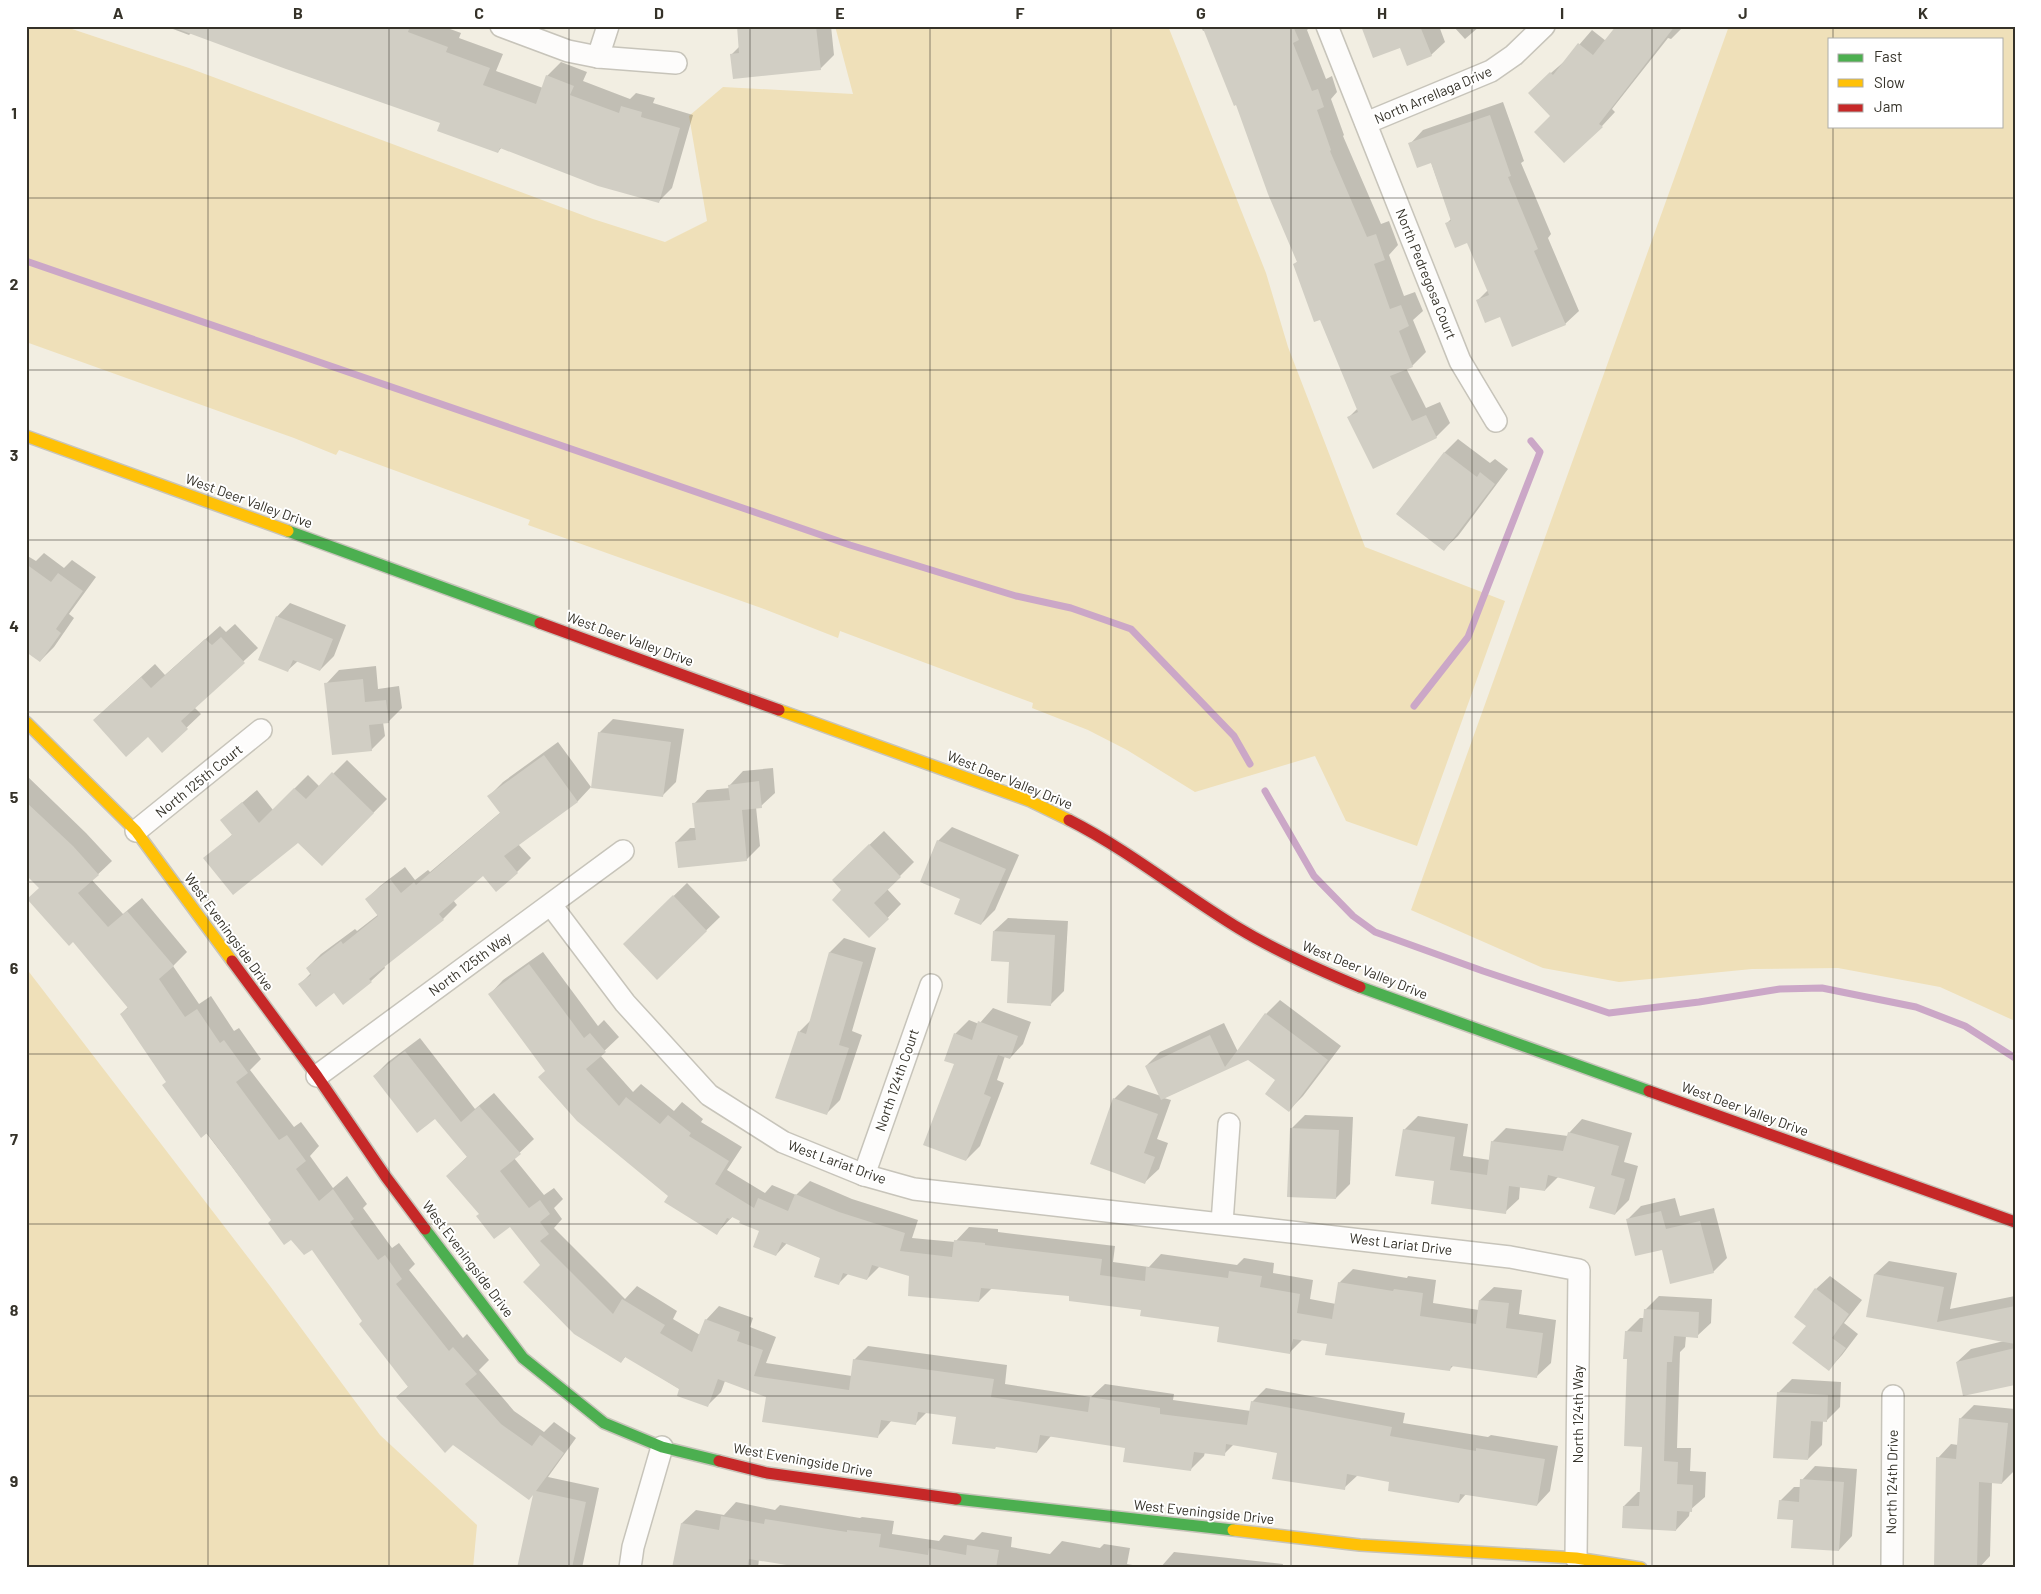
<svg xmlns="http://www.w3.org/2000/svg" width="2041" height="1594" viewBox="0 0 2041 1594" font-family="Barlow,sans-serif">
	<rect width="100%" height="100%" fill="#f2eee2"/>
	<g fill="#efe0b9" fill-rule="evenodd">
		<path d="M27,26H63L189,68L593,219L665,242L707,221L689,116L723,87L853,94L835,26H1168L1266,273L1288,347L1365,547L1505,601L1417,846L1346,821L1315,756L1195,792L1127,750L1088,730L1032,708L1033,703L840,631L838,638L764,609L528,525L530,520L339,450L336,455L294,438L26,342Z"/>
		<path d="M1729,26H2015V1021L1940,987L1838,968L1752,969L1619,982L1543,968L1411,910ZM1830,39H2002V126H1830Z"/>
		<path d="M26,968L270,1286L380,1435L477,1525L473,1568H26Z"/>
	</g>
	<g fill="#0003">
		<path d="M165,26H442L461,33L459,38L503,54L496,71L543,88L547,76L561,62L587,72L583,81L630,99L636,93L655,98L653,103L693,115L672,188L658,202L502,147L498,152L441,122L191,33L189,35Z"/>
		<path d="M738,26H831L834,55L820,69L732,54L740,46Z"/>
		<path d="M1201,26H1311L1307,30L1326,79L1332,76L1337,92L1331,99L1344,135L1343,136L1381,224L1389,221L1398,245L1389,255L1404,296L1415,292L1423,311L1413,320L1426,352L1412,366L1406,368L1426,408L1440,402L1450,423L1436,437L1349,417L1358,408L1321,318L1295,264L1298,261L1237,104L1205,30L1203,31Z"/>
		<path d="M1363,26H1439L1445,42L1431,55L1401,46Z"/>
		<path d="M1453,26H1480L1465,39Z"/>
		<path d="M1619,26H1684L1671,39L1668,38L1612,109L1615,112L1602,126L1552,116L1544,79L1566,60L1592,30L1606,41Z"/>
		<path d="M1503,102L1524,161L1521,163L1551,234L1548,238L1579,311L1565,324L1500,315L1477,301L1488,290L1468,242L1446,224L1451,219L1431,162L1410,144L1423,130Z"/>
		<path d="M1458,439L1490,463L1495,459L1508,469L1458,536L1444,549V453Z"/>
		<path d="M44,553L64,568L72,560L96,577L69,614L74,618L54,647L40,661L26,615V555L36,561Z"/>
		<path d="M290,603L346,625L334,656L320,670L298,661L288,670L277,617Z"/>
		<path d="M235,624L258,648L194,707L201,714L162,751L148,735L108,707L155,664L165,675L220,626L226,632Z"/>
		<path d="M376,666L378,689L399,686L402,708L388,722H383L385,736L371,750L326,684L339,670Z"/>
		<path d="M613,719L684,729L676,782L662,796L599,733Z"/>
		<path d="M558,742L591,787L578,801L518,844L531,858L517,872L496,890L483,874L453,900L457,905L443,919L384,966L385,968L371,981L343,1003L334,992L300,984L311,973L307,968L321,954L355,929L357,931L379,914L367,899L380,886L405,867L415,880L428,870L430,872L501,812L489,796L503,782Z"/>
		<path d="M347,760L387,799L322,865L298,842L205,859L233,834L222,820L257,790L273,810L308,775L320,787Z"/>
		<path d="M773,768L775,793L761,806L756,807L760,846L746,860L676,842L690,828H696L694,804L707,790L730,788V785L743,771Z"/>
		<path d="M26,775L86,833L112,861L92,880L123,914L142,898L187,952L173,966L199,1004L211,996L234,1031L239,1028L261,1059L250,1070L294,1127L301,1122L319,1146L310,1156L333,1188L347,1176L367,1204L363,1208L392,1248L399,1243L415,1264L409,1270L463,1338L467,1334L489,1360L479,1370L514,1411L544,1432L554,1422L576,1438L548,1477L599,1488L582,1568H518L535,1493L397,1397L409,1386L313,1248L273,1220L167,1082L121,1014L129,1006L40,887L26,873Z"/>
		<path d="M952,827L1019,855L995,910L981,924L962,898L938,841Z"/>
		<path d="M884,831L914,862L887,889L901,904L869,937L843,890L847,866Z"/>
		<path d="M687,883L720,917L657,978L624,944Z"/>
		<path d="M1008,918L1068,921L1064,991L1050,1005L994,931Z"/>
		<path d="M844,938L876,948L852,1031L862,1035L840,1100L826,1114L799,1032L811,1020L830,952Z"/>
		<path d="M543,952L598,1026L604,1020L619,1037L600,1055L633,1092L641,1084L674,1111L682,1102L703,1119L701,1122L742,1147L727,1170L765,1193L772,1185L796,1195L810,1181L852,1199L918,1220L912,1238L955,1242L969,1227L998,1229V1232L1115,1246L1113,1262L1149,1267L1161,1254L1237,1265L1244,1258L1274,1263L1273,1273L1313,1280L1310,1299L1336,1304L1339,1283L1353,1269L1407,1278L1408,1276L1436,1280L1433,1303L1479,1310L1480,1300L1494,1287L1522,1290L1519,1314L1556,1320L1551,1363L1537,1376L1454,1365L1449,1370L1329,1343L1303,1339L1289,1353L1221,1326L1071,1295L993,1287L979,1301L911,1275L880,1266L867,1279L849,1273L839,1283L821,1258L787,1243L776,1255L761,1231L733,1216L716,1234L670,1196L547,1071L490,994L503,980Z"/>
		<path d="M1280,1000L1341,1046L1303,1096L1289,1110L1277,1080L1248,1059L1164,1098L1171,1100L1157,1139L1168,1143L1159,1169L1145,1182L1114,1099L1128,1085L1161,1096L1146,1066L1160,1052L1224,1023L1238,1052L1266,1014Z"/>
		<path d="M993,1008L1031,1022L1023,1044L1010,1058L1005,1056L997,1080L1004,1083L980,1146L966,1160L955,1064V1034L969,1020L979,1024Z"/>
		<path d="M420,1038L475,1109L494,1093L534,1139L514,1158L544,1195L554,1188L563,1199L554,1208L562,1219L554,1228L625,1299L637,1286L677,1311L673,1319L700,1335L706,1320L719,1306L753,1318L750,1327L776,1337L766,1363L852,1376L854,1360L868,1346L1007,1365L1005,1384L1091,1397L1105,1384L1174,1394L1173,1400L1251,1411L1252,1402L1266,1388L1405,1413L1403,1423L1488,1437L1491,1435L1558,1446L1550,1491L1537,1505L1466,1494L1459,1502L1391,1481L1358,1475L1344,1488L1278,1452L1234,1444L1224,1454L1205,1452L1204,1456L1191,1469L1127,1447L1051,1436L1037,1452L957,1416L927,1412L915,1424L892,1420L878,1436L725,1381L721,1392L707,1406L626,1356L621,1362L510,1225L480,1214L447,1176L468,1156L435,1118L374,1076L388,1062Z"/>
		<path d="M1305,1115L1353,1117L1350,1184L1336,1198L1292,1128Z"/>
		<path d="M1418,1116L1468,1124L1463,1156L1490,1160L1492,1142L1506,1128L1568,1136L1569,1133L1582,1119L1632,1133L1624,1162L1638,1166L1629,1200L1615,1214L1596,1187L1559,1176L1545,1190L1520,1187L1519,1199L1505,1212L1435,1180L1404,1130Z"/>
		<path d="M1675,1198L1680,1216L1714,1208L1727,1258L1713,1272L1663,1248L1628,1219L1641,1206Z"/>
		<path d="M1889,1261L1957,1273L1950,1309L2015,1296V1383L1957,1362L1971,1349L2004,1341L1868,1316L1875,1274Z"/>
		<path d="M1830,1276L1862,1300L1844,1323L1858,1334L1842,1355L1829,1369L1808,1326L1816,1289Z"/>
		<path d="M1659,1296L1712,1299L1711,1323L1697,1336H1686L1685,1347L1680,1352L1677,1448H1691L1690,1471L1706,1472L1705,1497L1690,1510L1689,1516L1676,1530L1624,1506L1638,1492H1641L1643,1446L1628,1358L1626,1332L1640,1318H1644L1645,1310Z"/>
		<path d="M1792,1379L1841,1382L1840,1407L1826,1421L1823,1420L1822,1445L1808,1459L1778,1393Z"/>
		<path d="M1974,1405L2015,1409V1470L2002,1483L1992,1482L1990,1556L1979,1568H1936L1938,1458L1951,1444L1958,1445L1960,1419Z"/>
		<path d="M1815,1466L1857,1469L1852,1536L1839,1550L1794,1519L1780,1501L1794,1487H1801L1802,1480Z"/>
		<path d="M736,1502L775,1510L780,1505L860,1518L862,1517L894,1521L892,1534L939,1541L944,1535L974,1540L982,1532L1012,1537L1011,1547L1050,1554L1062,1541L1100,1548L1104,1544L1130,1548L1127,1564L1149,1568H813L759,1559L758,1568H673L682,1523L696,1510L724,1515Z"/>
		<path d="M1174,1552L1256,1561L1283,1564L1282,1568H1160Z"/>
	</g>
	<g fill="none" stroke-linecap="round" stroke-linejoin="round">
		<g stroke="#cba7c7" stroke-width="7">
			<path d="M26,261L850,545L1016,596L1071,608L1131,629L1234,736L1250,764"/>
			<path d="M1414,706L1468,637L1540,452L1531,441"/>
			<path d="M1265,791L1314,876L1353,916L1375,932L1483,971L1609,1013L1699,1002L1780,989L1822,988L1916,1007L1965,1026L2015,1058"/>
		</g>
	</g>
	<g fill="#d1cec4">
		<path d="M176,26H410L408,32L448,47L446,52L490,68L483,85L536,104L546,75L574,86L570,95L619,113L621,106L642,112L641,117L680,128L659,203L598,186L500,148L498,153L437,131L440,123L286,69L175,28Z"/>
		<path d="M737,26H816L821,70L733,79L730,54L739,53Z"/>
		<path d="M1202,26H1293L1299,40L1293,43L1312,91L1318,89L1324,107L1317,110L1331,150L1330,151L1367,237L1376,234L1385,260L1374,264L1390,309L1401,305L1409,326L1399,331L1413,367L1390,376L1412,421L1426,415L1437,438L1373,469L1347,417L1358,412L1320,320L1314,322L1293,264L1297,262L1268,194L1236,105L1234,106Z"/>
		<path d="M1361,26H1420L1432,56L1407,66L1400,48L1373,58Z"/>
		<path d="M1616,26H1675L1599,124L1603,127L1564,163L1534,132L1550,116L1528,93L1550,72L1553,75L1578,43L1593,55Z"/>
		<path d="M1490,115L1511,176L1508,177L1538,249L1534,251L1566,325L1512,347L1500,317L1485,323L1476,300L1489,295L1467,243L1455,248L1445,223L1451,221L1431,163L1417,168L1408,143Z"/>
		<path d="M1444,452L1477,477L1480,472L1495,484L1444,551L1396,514Z"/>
		<path d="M26,564L51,582L58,573L83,591L56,629L61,633L40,662L26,652Z"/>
		<path d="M276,616L333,639L320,671L293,660L288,672L258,660Z"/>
		<path d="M221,637L245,663L181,721L188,729L162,753L148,737L126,757L93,720L141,677L151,688L205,639L212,645Z"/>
		<path d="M363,679L365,702L386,700L389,723L369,725L372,751L332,755L324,683Z"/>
		<path d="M598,732L671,742L663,797L591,788Z"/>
		<path d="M544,755L578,802L504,856L518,873L496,892L483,876L439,914L444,920L369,979L372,982L343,1005L334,993L316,1007L298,984L311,975L306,968L341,941L343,944L378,916L365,899L390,879L401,893L414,882L416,885L500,813L487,796Z"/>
		<path d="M332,772L374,813L322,866L298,843L233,895L203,858L232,835L220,820L242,802L259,823L294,788L306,799Z"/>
		<path d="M759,781L762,808L742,810L747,861L678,868L675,842L696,840L692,803L730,800L728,785Z"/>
		<path d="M26,802L73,846L99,875L78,893L108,927L127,911L174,966L159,979L185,1017L197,1009L220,1043L224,1040L248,1073L236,1082L279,1140L287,1135L306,1161L296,1169L319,1201L333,1189L354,1219L350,1222L378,1260L385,1255L402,1279L396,1284L449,1351L453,1347L477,1374L465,1384L501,1424L532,1446L540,1435L564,1453L536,1491L586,1502L572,1568H517L533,1495L529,1500L453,1445L445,1453L396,1397L408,1387L359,1324L362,1321L312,1250L304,1255L291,1240L284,1245L268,1223L271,1220L207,1133L201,1138L162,1085L166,1082L120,1014L128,1008L73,942L69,946L27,899L39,888L26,875Z"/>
		<path d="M937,840L1006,869L981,925L954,914L960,899L920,882Z"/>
		<path d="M869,844L901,877L874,903L889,919L869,938L832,900L841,890L832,880Z"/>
		<path d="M673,895L707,931L657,980L623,944Z"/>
		<path d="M993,931L1055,935L1051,1006L1007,1003L1009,962L991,961Z"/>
		<path d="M829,952L863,962L839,1045L849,1048L827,1115L775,1098L798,1031L806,1034Z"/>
		<path d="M529,964L584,1038L590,1033L606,1052L586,1069L619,1106L626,1097L660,1124L668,1115L691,1133L689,1136L729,1161L715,1184L754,1208L758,1198L788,1211L795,1194L839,1212L905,1233L900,1251L952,1257L954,1240L985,1243V1245L1102,1259L1100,1275L1145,1281L1146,1267L1228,1278L1229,1271L1262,1276L1260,1287L1300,1294L1297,1313L1332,1319L1338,1282L1393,1291L1394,1289L1423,1293L1420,1316L1476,1324L1479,1300L1509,1303L1506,1328L1543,1333L1537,1378L1451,1366L1450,1371L1325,1355L1327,1344L1293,1339L1290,1354L1217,1342L1219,1327L1140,1316L1141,1310L1069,1301V1296L981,1288L979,1302L908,1296L909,1276L872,1265L867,1280L843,1273L839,1285L814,1277L820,1258L782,1242L776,1256L753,1247L759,1231L739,1223L740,1221L732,1217L730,1219L727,1218L717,1235L664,1202L668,1196L577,1121L538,1077L545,1071L488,994Z"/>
		<path d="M1265,1013L1328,1060L1289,1112L1265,1094L1275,1080L1248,1060L1161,1100L1145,1066L1210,1035L1225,1067Z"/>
		<path d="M978,1021L1018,1036L1010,1059L998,1055L984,1094L991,1097L966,1161L923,1145L954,1064L944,1061L954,1033L972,1040Z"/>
		<path d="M405,1051L461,1122L479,1106L521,1154L500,1171L529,1208L540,1200L550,1214L540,1222L549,1234L540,1241L613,1314L622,1299L665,1325L660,1333L692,1352L705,1319L740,1332L737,1341L763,1350L754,1376L849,1390L853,1359L994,1379L991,1397L1088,1412L1090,1397L1160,1408V1414L1247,1425L1251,1401L1313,1412L1392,1427L1390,1436L1476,1451V1448L1545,1459L1537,1506L1460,1494L1459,1503L1388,1491L1389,1482L1347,1474L1345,1490L1272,1479L1277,1453L1226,1444L1225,1456L1194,1452L1191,1471L1123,1462L1125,1448L1040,1435L1037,1453L996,1447L995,1449L952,1444L956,1417L918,1412L916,1425L881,1420L878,1438L762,1422L766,1397L718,1379L708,1407L677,1396L679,1389L625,1357L621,1363L574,1334L523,1282L540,1265L510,1227L494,1239L476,1216L479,1214L446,1176L467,1157L435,1119L417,1133L373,1076Z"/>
		<path d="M1113,1098L1158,1114L1144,1153L1155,1157L1145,1184L1090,1164Z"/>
		<path d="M1290,1128L1339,1130L1336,1199L1287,1197Z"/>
		<path d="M1403,1129L1455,1137L1450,1170L1487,1175L1491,1141L1563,1151L1568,1132L1619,1146L1611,1175L1625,1179L1615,1215L1589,1208L1595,1187L1548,1175L1545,1191L1509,1186L1506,1214L1431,1204L1434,1181L1395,1176Z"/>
		<path d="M1661,1211L1666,1229L1700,1221L1714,1273L1670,1284L1662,1250L1635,1256L1626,1219Z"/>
		<path d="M1874,1274L1944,1287L1937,1322L2015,1306V1344L1866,1317Z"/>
		<path d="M1815,1288L1849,1314L1832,1338L1846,1348L1829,1371L1792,1343L1806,1326L1794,1317Z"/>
		<path d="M1644,1309L1699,1312L1698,1338L1674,1336L1672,1362H1667L1664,1461L1678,1462L1677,1484L1693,1485L1692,1512L1677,1511L1676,1531L1622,1528L1623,1506H1639L1642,1447L1624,1446L1627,1359H1623L1625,1331L1642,1332Z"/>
		<path d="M2015,1348V1385L1963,1396L1956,1362Z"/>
		<path d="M1777,1392L1828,1395L1827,1422L1811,1421L1808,1460L1773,1458Z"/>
		<path d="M1959,1418L2008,1423L2002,1484L1979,1482L1977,1568H1934L1936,1457L1956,1459Z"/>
		<path d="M1800,1479L1844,1482L1839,1551L1791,1548L1793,1520L1777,1519L1779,1500L1799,1502Z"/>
		<path d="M721,1516L764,1524L765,1519L847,1532V1530L881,1534L879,1547L928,1555L929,1548L966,1555L967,1545L999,1550L996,1568H805L749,1559L747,1568H672L681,1523L719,1530Z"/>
	</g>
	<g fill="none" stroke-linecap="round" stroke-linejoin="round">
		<g stroke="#c7c4ba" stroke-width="24">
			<g id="street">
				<path d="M501,26L568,51L598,57L676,63"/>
				<path d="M1327,26L1460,361L1496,421"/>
				<path d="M598,57L608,26"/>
				<path d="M1366,123L1491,71L1514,55L1544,26"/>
				<path d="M136,831L261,730"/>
				<path d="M551,905L625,1003L709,1095L783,1142L864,1175L914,1189L1510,1257L1579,1270L1576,1558"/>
				<path d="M317,1076L623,851"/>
				<path d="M864,1175L931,985"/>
				<path d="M1222,1223L1229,1124"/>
				<path d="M630,1568L633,1547L662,1447"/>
				<path d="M1892,1568L1893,1396"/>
			</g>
		</g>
		<g stroke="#c7c4ba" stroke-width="14">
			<g id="fast">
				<path d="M288,531L540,623"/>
				<path d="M1360,987L1649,1091"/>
				<path d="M425,1229L523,1358L604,1423L662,1447L719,1461"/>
				<path d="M956,1499L1233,1530"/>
			</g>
		</g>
		<g stroke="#c7c4ba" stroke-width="14">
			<g id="slow">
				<path d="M26,436L288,531"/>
				<path d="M779,710L1030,801L1069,820"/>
				<path d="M26,722L136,831L232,961"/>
				<path d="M1233,1530L1360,1545L1576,1558L1641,1568"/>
			</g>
		</g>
		<g stroke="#c7c4ba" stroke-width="14">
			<g id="jam">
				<path d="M540,623L779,710"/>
				<path d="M1069,820C1130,851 1182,894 1240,929C1278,952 1319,970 1360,987"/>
				<path d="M232,961L317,1076L386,1177L425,1229"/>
				<path d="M1649,1091L2015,1222"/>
				<path d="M719,1461L767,1473L956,1499"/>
			</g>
		</g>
		<use href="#street" stroke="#fdfcfb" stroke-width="21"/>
		<use href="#fast" stroke="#4caf50" stroke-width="11"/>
		<use href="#slow" stroke="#ffc107" stroke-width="11"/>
		<use href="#jam" stroke="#c62828" stroke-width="11"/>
	</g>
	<path fill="none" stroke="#353229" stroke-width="1" stroke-opacity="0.55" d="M208,26V1568M389,26V1568M569,26V1568M750,26V1568M930,26V1568M1111,26V1568M1291,26V1568M1472,26V1568M1652,26V1568M1833,26V39M1833,126V1568M26,198H2015M26,370H2015M26,540H2015M26,712H2015M26,882H2015M26,1054H2015M26,1224H2015M26,1396H2015"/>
	<g text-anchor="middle" stroke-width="4" stroke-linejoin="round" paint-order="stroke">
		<g font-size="14" fill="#353229" stroke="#fff">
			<text transform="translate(1433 95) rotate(-23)" y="5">North Arrellaga Drive</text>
			<text transform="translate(1426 274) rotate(68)" y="5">North Pedregosa Court</text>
			<text transform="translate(249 501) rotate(20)" y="5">West Deer Valley Drive</text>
			<text transform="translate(630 639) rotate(20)" y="5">West Deer Valley Drive</text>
			<text transform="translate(1010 780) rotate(22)" y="5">West Deer Valley Drive</text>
			<text transform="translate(199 781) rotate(-39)" y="5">North 125th Court</text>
			<text transform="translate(229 932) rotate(54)" y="5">West Eveningside Drive</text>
			<text transform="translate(470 964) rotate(-36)" y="5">North 125th Way</text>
			<text transform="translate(1365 970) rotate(22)" y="5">West Deer Valley Drive</text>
			<text transform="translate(897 1080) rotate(-71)" y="5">North 124th Court</text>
			<text transform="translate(1745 1109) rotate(20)" y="5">West Deer Valley Drive</text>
			<text transform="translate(837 1162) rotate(20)" y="5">West Lariat Drive</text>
			<text transform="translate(1401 1244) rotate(7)" y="5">West Lariat Drive</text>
			<text transform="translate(468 1259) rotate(53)" y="5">West Eveningside Drive</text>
			<text transform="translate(1578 1414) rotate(-90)" y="5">North 124th Way</text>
			<text transform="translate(803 1460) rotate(10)" y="5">West Eveningside Drive</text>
			<text transform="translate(1892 1482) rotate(-89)" y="5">North 124th Drive</text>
			<text transform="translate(1204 1512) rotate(6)" y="5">West Eveningside Drive</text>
		</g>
	</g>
	<rect width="2041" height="1594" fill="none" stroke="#ffffff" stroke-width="55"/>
	<rect x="1828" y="38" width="175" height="90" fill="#ffffff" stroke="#aeada9"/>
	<rect x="1838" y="54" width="25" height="8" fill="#4caf50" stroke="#aeada9"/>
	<text x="1874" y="62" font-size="15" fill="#353229">Fast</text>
	<rect x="1838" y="79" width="25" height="8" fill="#ffc107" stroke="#aeada9"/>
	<text x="1874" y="88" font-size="15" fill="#353229">Slow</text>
	<rect x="1838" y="104" width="25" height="8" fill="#c62828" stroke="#aeada9"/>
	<text x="1874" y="112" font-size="15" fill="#353229">Jam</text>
	<rect x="28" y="28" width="1986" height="1538" fill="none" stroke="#353229" stroke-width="2"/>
	<g font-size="16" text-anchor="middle" font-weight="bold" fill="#353229">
		<text x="118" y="19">A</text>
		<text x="298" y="19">B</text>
		<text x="479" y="19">C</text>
		<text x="659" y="19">D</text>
		<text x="840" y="19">E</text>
		<text x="1020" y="19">F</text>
		<text x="1201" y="19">G</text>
		<text x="1382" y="19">H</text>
		<text x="1562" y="19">I</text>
		<text x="1743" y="19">J</text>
		<text x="1923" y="19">K</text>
		<text x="14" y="119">1</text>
		<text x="14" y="290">2</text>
		<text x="14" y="461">3</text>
		<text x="14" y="632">4</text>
		<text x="14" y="803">5</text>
		<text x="14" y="974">6</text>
		<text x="14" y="1145">7</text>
		<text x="14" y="1316">8</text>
		<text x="14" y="1487">9</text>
	</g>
</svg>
